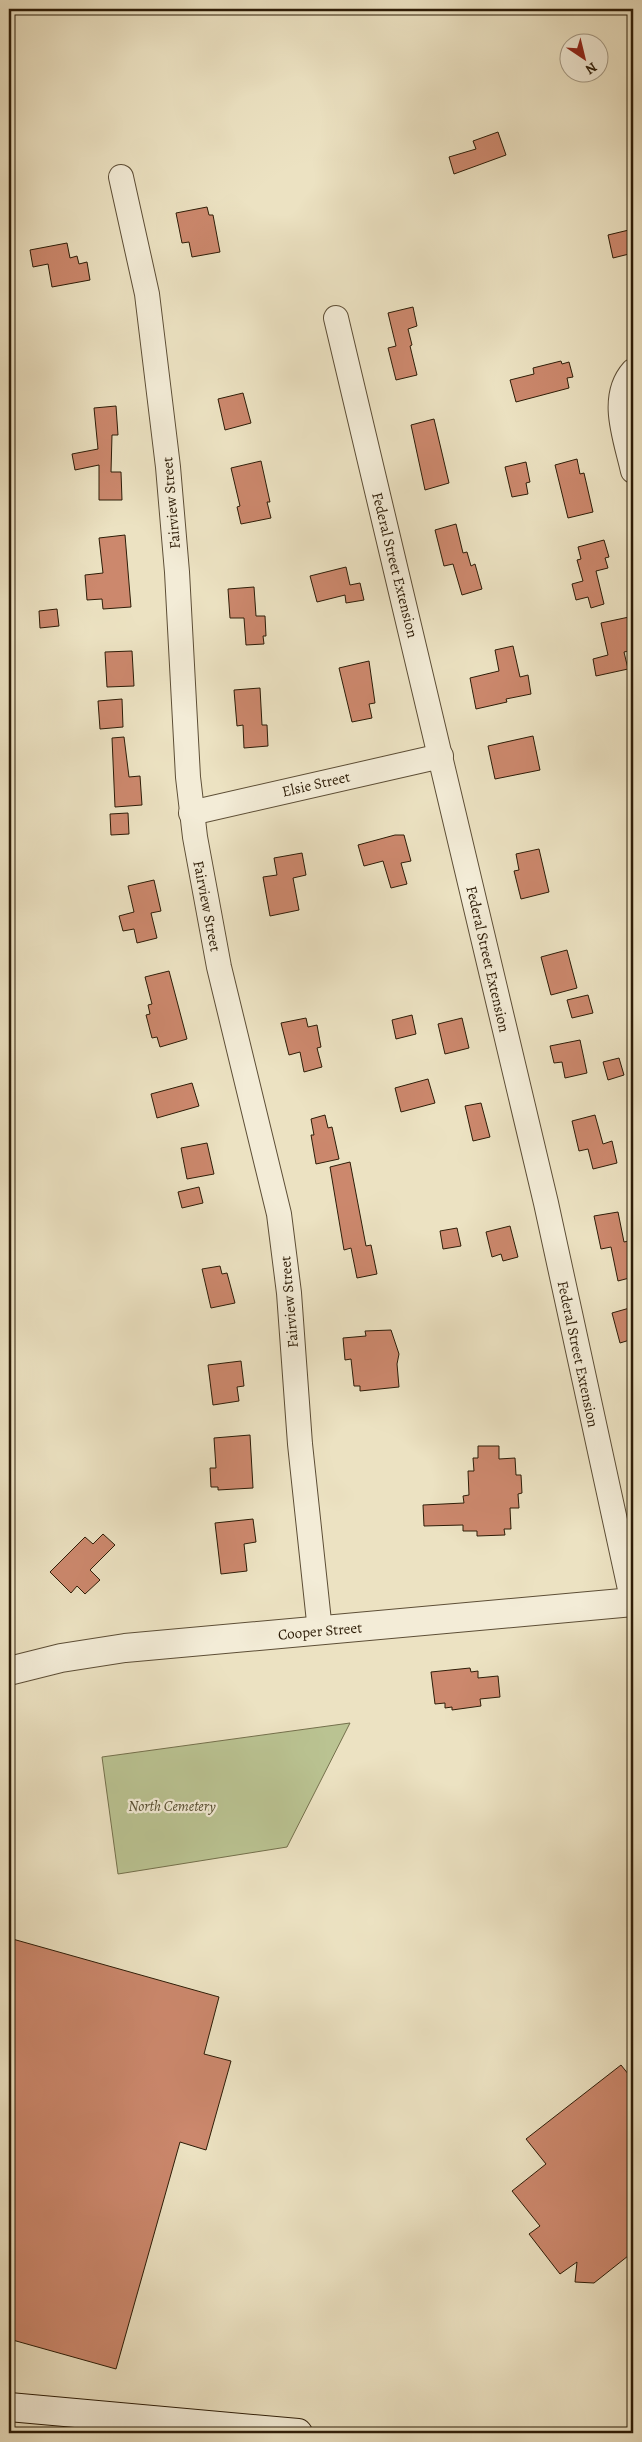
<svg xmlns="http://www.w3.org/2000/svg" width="642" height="2442" viewBox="0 0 642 2442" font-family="Alegreya,serif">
	<rect width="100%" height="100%" fill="#ece2c2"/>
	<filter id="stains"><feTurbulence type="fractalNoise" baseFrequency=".004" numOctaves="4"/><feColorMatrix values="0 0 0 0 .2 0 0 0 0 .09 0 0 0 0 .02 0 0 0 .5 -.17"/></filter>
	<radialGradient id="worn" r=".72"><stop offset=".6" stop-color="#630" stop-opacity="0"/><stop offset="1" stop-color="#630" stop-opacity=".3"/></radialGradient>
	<path fill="#bac392" stroke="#74704c" d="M350,1723L287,1847L118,1874L102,1757Z"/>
	<g fill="#cc886d" stroke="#2d1c07">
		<path d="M498,132L506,155L454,174L449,157L476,149L473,141Z"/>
		<path d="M207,207L209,215H213L220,252L192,257L189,242L182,243L176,213Z"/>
		<path d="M633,229V253L613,258L608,235Z"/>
		<path d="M67,243L70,258L77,256L79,264L87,262L90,280L52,287L48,264L33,267L30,250Z"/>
		<path d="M413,307L417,326L408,329L412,345L410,346L417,375L396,380L388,348L396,346L388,313Z"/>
		<path d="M561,361L562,364L569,362L573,377L567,378L569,388L516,402L510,380L534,374L533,368Z"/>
		<path d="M243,393L251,423L225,430L218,399Z"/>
		<path d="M116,406L118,435H112L111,472H121L122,500H99V465L75,470L72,454L98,449L94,408Z"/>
		<path d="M434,419L449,483L425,490L411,425Z"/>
		<path d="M577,459L580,474L584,473L593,512L568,518L555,465Z"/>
		<path d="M261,461L270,502H267L271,518L241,524L237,507L240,506L231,468Z"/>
		<path d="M526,462L530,482L526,483L528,494L512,497L505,467Z"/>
		<path d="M456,524L463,553L467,552L471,566L475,564L482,589L462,595L453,564L444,566L435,530Z"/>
		<path d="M125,535L131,607L103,609L102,599L87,600L85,575L103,573L99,538Z"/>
		<path d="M604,540L609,557L605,558L608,568L596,571L604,604L591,608L588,597L576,600L572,584L583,581L577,560L581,559L578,547Z"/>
		<path d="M346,567L350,585L360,583L364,600L346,603L345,595L317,602L310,576Z"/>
		<path d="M254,587L256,616H265L266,636H263L264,644L246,645L244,618H230L228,589Z"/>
		<path d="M57,609L59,626L40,628L39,611Z"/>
		<path d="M629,617L633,650L624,652L628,669L596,676L593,659L608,655L601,623Z"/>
		<path d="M513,646L520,677L528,675L531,694L506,699L507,702L476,709L470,678L499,671L495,650Z"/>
		<path d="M132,651L134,686L107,687L105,652Z"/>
		<path d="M369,661L375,703L369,704L372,718L352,722L339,668Z"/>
		<path d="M260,688L262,725H267L268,746L244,748L243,725L237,726L234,690Z"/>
		<path d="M122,699L123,727L100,729L98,701Z"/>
		<path d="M533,736L540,770L495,779L488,746Z"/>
		<path d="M124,737L129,777L140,776L142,805L115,807L112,738Z"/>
		<path d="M128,813L129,834L111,835L110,814Z"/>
		<path d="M395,835H404L411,861L401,863L407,884L391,888L383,861L364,866L358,845Z"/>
		<path d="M539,849L549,892L521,899L514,871L519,870L516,854Z"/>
		<path d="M302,853L306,875L293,878L299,910L270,916L263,877L277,875L274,858Z"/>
		<path d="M154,880L161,911L151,913L157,938L137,943L134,929L123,931L119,916L134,912L128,886Z"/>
		<path d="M567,950L577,988L551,995L541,957Z"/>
		<path d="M169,971L187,1039L160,1047L157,1037L152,1038L146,1015L150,1014L148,1005L152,1004L145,977Z"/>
		<path d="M588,995L593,1013L572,1018L567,1000Z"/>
		<path d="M412,1015L416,1034L396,1039L392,1020Z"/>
		<path d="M306,1018L308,1027L317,1025L321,1047L317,1048L322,1067L304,1072L300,1052L289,1055L281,1023Z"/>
		<path d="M462,1018L469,1048L445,1054L438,1024Z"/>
		<path d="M580,1040L587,1073L565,1078L562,1062L554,1063L550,1046Z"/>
		<path d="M619,1058L624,1075L608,1080L603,1062Z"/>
		<path d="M428,1079L435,1103L401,1112L395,1088Z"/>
		<path d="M192,1083L199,1106L157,1118L151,1094Z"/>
		<path d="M481,1103L490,1137L473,1141L465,1106Z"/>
		<path d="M325,1115L328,1128L332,1127L339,1159L316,1164L311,1135H314L311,1119Z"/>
		<path d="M595,1115L603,1144L612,1141L617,1163L593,1169L588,1149L579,1151L572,1121Z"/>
		<path d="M207,1143L214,1174L187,1179L181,1148Z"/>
		<path d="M350,1162L366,1246L371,1245L377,1274L357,1278L351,1248L344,1250L330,1167Z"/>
		<path d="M199,1187L203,1203L182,1208L178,1192Z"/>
		<path d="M618,1212L624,1242L633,1240V1277L618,1281L611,1247L601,1249L594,1216Z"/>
		<path d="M510,1226L518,1257L503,1261L501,1254L492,1257L486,1232Z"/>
		<path d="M457,1228L461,1246L443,1249L440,1231Z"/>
		<path d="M220,1266L222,1274L227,1273L235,1303L211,1308L202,1269Z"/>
		<path d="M633,1307V1339L620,1343L612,1313Z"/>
		<path d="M391,1330L399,1354L397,1364L399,1387L360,1391V1386H354L351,1359L345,1360L343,1338L366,1336L365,1331Z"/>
		<path d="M241,1361L244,1386L237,1387L239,1401L213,1405L208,1365Z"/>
		<path d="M250,1435L253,1488L218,1490V1487H211L210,1468H216L214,1438Z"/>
		<path d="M478,1446H499V1459L515,1458L516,1475H521L522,1493L518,1494L519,1508H510L511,1529H504L505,1535L477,1536V1531H463V1525L424,1526L423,1505L464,1503L463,1496L469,1495L468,1471H474L473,1458H478Z"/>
		<path d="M253,1519L256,1542L244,1544L247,1571L221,1574L215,1523Z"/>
		<path d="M103,1534L115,1545L90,1570L100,1580L85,1594L77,1586L71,1593L50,1572L85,1537L93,1544Z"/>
		<path d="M470,1668L471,1672L478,1671V1678L498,1676L500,1697L480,1699L481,1706L452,1710V1707L445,1708V1703L435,1704L431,1672Z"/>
		<path d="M9,1938L219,1997L204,2054L231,2061L206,2150L180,2142L116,2369L9,2339Z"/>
		<path d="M621,2065L633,2080V2252L594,2283L575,2282L577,2262L560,2274L529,2234L540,2226L512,2191L546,2164L526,2139Z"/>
	</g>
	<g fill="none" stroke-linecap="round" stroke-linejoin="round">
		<g stroke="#5d4e36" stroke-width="26">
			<g id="minor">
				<path d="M121,177L147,294L168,467L177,572L188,777L195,837L219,967L279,1214L289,1293L300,1444L320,1631"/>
				<path d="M336,318L546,1203L633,1603"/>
				<path d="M633,371C609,398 626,439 633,471"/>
				<path d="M191,813L441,756"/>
			</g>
		</g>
		<g stroke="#5d4e36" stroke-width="30">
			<path id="tertiary" d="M9,1671L61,1658L125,1648L633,1602"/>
		</g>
		<g stroke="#2d1c07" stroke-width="30">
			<path id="secondary" d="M9,2407L298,2433"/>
		</g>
		<use href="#minor" stroke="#f3ecd7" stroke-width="24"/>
		<use href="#tertiary" stroke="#f3ecd7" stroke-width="28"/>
		<use href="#secondary" stroke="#f3ecd7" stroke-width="28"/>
	</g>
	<g text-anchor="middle" stroke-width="4.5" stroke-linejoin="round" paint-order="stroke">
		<g font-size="15" fill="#2d1c07" stroke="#f3ecd7">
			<text transform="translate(171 503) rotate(-95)" y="5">Fairview Street</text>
			<text transform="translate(395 565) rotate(76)" y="5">Federal Street Extension</text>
			<text transform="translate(316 784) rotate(-13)" y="5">Elsie Street</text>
			<text transform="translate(207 906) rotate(79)" y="5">Fairview Street</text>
			<text transform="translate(488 959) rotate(77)" y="5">Federal Street Extension</text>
			<text transform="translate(289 1302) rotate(-95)" y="5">Fairview Street</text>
			<text transform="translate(578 1354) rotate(78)" y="5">Federal Street Extension</text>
			<text transform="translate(320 1631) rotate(-5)" y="5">Cooper Street</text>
		</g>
		<g font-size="15" font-style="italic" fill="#574e31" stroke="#f3ecd7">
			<text x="172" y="1811">North Cemetery</text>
		</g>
	</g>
	<rect width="642" height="2442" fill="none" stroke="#ece2c2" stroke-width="30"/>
	<rect x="10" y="10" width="622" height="2422" fill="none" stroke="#2d1c07" stroke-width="2.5"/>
	<rect x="15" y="15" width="612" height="2412" fill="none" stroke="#2d1c07"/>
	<g transform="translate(584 58) rotate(145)"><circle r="24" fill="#f3ecd7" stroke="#a49984"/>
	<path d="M0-4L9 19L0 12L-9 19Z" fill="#8f2418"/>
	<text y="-8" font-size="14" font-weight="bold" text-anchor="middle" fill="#2d1c07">N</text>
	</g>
	<rect width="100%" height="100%" filter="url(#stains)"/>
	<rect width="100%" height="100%" fill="url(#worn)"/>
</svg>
